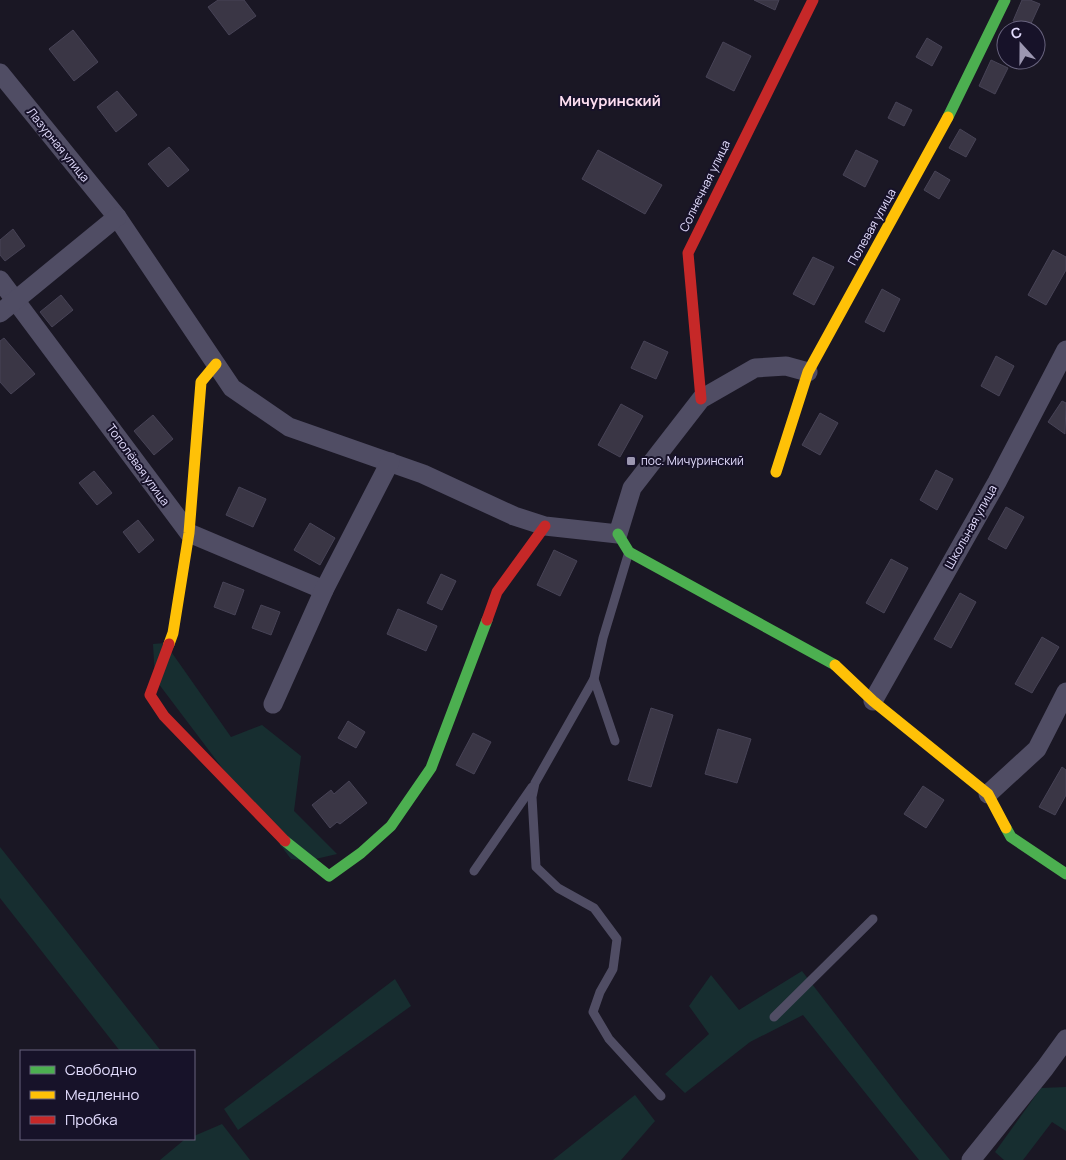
<svg xmlns="http://www.w3.org/2000/svg" width="1066" height="1160" viewBox="0 0 1066 1160" font-family="Manrope,sans-serif">
	<rect width="100%" height="100%" fill="#1a1724"/>
	<g fill="#172e30">
		<path d="M165,643L231,737L262,725L301,756L294,811L337,854L307,861L291,859L155,679L153,644Z"/>
		<path d="M0,847L161,1051H120L0,898Z"/>
		<path d="M802,971L903,1102L950,1160H919L803,1015L750,1042L685,1093L665,1074L709,1034L689,1006L711,975L739,1010Z"/>
		<path d="M395,979L411,1006L238,1130L224,1109Z"/>
		<path d="M1066,1087V1131L1052,1122L1023,1160H1004L995,1152L1041,1088Z"/>
		<path d="M635,1095L655,1121L621,1160H553Z"/>
		<path d="M222,1124L250,1160H160L184,1140L194,1139V1136Z"/>
	</g>
	<g fill="#3a3645" stroke="#474356">
		<path d="M218,0H244L256,16L229,35L208,7Z"/>
		<path d="M754,0H779L775,10Z"/>
		<path d="M1022,0H1030L1040,4L1029,28L1013,21Z"/>
		<path d="M73,30L98,62L74,81L49,49Z"/>
		<path d="M927,38L942,47L932,66L916,57Z"/>
		<path d="M723,42L751,56L734,91L706,77Z"/>
		<path d="M991,60L1008,68L995,94L979,86Z"/>
		<path d="M117,91L137,115L116,132L97,107Z"/>
		<path d="M896,102L912,110L904,126L888,118Z"/>
		<path d="M960,129L976,139L966,157L949,148Z"/>
		<path d="M169,147L189,170L168,187L148,164Z"/>
		<path d="M598,150L662,185L645,214L582,179Z"/>
		<path d="M856,150L878,161L865,187L843,175Z"/>
		<path d="M935,171L950,180L939,199L924,190Z"/>
		<path d="M13,229L25,246L5,261L0,255V240Z"/>
		<path d="M1053,250L1066,257V270L1046,305L1028,295Z"/>
		<path d="M813,257L834,267L814,305L793,294Z"/>
		<path d="M882,289L900,299L884,332L865,322Z"/>
		<path d="M61,295L73,310L52,327L40,312Z"/>
		<path d="M4,338L35,374L11,394L0,382V341Z"/>
		<path d="M644,341L668,352L656,379L631,368Z"/>
		<path d="M996,356L1014,366L999,396L981,386Z"/>
		<path d="M1062,401L1066,403L1065,434L1048,422Z"/>
		<path d="M621,404L643,416L620,457L598,445Z"/>
		<path d="M820,413L838,423L820,455L802,445Z"/>
		<path d="M153,415L173,439L154,455L134,431Z"/>
		<path d="M936,470L953,479L937,510L920,500Z"/>
		<path d="M94,471L112,493L97,505L79,483Z"/>
		<path d="M239,487L266,499L253,527L226,515Z"/>
		<path d="M1006,507L1024,517L1006,549L988,539Z"/>
		<path d="M138,520L154,540L139,553L123,532Z"/>
		<path d="M310,523L335,538L320,565L294,550Z"/>
		<path d="M554,550L577,561L560,596L537,585Z"/>
		<path d="M891,559L908,568L884,613L866,603Z"/>
		<path d="M441,574L456,581L442,610L427,603Z"/>
		<path d="M223,582L244,590L235,615L214,607Z"/>
		<path d="M960,593L976,602L951,648L934,639Z"/>
		<path d="M261,605L280,612L271,635L252,628Z"/>
		<path d="M398,609L437,626L426,651L387,634Z"/>
		<path d="M1042,637L1059,647L1032,693L1015,684Z"/>
		<path d="M651,708L673,715L651,787L628,780Z"/>
		<path d="M348,721L365,732L356,748L338,738Z"/>
		<path d="M718,729L751,739L737,783L705,774Z"/>
		<path d="M473,733L491,742L474,774L456,765Z"/>
		<path d="M1062,767L1066,770V795L1055,815L1039,807Z"/>
		<path d="M349,781L367,803L340,824L337,822L330,828L312,805L331,790L334,794Z"/>
		<path d="M923,786L944,800L926,828L904,814Z"/>
	</g>
	<g fill="none" stroke-linecap="round" stroke-linejoin="round">
		<g stroke="#504d64" stroke-width="9">
			<path d="M594,679L535,783L532,797L536,867L558,888L594,908L617,939L613,969L600,992L593,1012L609,1039L661,1096"/>
			<path d="M615,741L594,679L603,638L628,555"/>
			<path d="M474,871L532,787"/>
			<path d="M774,1017L873,919"/>
		</g>
		<g stroke="#504d64" stroke-width="19">
			<path d="M0,73L117,217L232,388L289,427L423,474L514,516L545,526L618,534L632,488L701,399L755,368L786,366L808,372"/>
			<path d="M0,280L189,533L324,590"/>
			<path d="M0,313L117,217"/>
			<path d="M873,701L997,482L1066,350"/>
			<path d="M273,704L324,590L390,462"/>
			<path d="M988,794L1037,749L1066,692"/>
			<path d="M971,1160L1045,1068L1066,1039"/>
		</g>
		<g stroke="#4caf50" stroke-width="11">
			<path d="M948,117L1005,0"/>
			<path d="M618,534L629,552L835,665"/>
			<path d="M1006,828L1011,837L1066,874"/>
			<path d="M285,841L329,876L361,853L391,826L431,768L487,620"/>
		</g>
		<g stroke="#ffc107" stroke-width="11">
			<path d="M776,472L808,372L948,117"/>
			<path d="M169,644L173,633L189,533L201,382L216,364"/>
			<path d="M835,665L873,701L988,794L1006,828"/>
		</g>
		<g stroke="#c62828" stroke-width="11">
			<path d="M701,399L688,253L813,0"/>
			<path d="M487,620L497,592L545,526"/>
			<path d="M169,644L150,695L164,716L285,841"/>
		</g>
	</g>
	<rect fill="#9c97b1" stroke="#171229" stroke-width="2" x="626" y="456" width="10" height="10" rx="2.5"/>
	<g text-anchor="middle" stroke-width="4" stroke-linejoin="round" paint-order="stroke">
		<g font-size="12" fill="#e2dcfd" stroke="#171229">
			<text transform="translate(58 145) rotate(51)" y="4">Лазурная улица</text>
			<text transform="translate(705 186) rotate(-64)" y="4">Солнечная улица</text>
			<text transform="translate(872 227) rotate(-61)" y="4">Полевая улица</text>
			<text transform="translate(138 465) rotate(54)" y="4">Тополёвая улица</text>
			<text transform="translate(971 527) rotate(-61)" y="4">Школьная улица</text>
		</g>
		<g font-size="12" fill="#e2dcfd" stroke="#171229" text-anchor="start">
			<text x="641" y="465">пос. Мичуринский</text>
		</g>
		<g font-size="15" font-weight="bold" fill="#fddef0" stroke="#171229">
			<text x="610" y="106">Мичуринский</text>
		</g>
	</g>
	<rect x="20" y="1050" width="175" height="90" fill="#171229" stroke="#68637e"/>
	<rect x="30" y="1066" width="25" height="8" fill="#4caf50" stroke="#68637e"/>
	<text x="65" y="1075" font-size="15" fill="#e2dcfd">Свободно</text>
	<rect x="30" y="1091" width="25" height="8" fill="#ffc107" stroke="#68637e"/>
	<text x="65" y="1100" font-size="15" fill="#e2dcfd">Медленно</text>
	<rect x="30" y="1116" width="25" height="8" fill="#c62828" stroke="#68637e"/>
	<text x="65" y="1125" font-size="15" fill="#e2dcfd">Пробка</text>
	<g transform="translate(1021 45) rotate(339)"><circle r="24" fill="#171229" stroke="#68637e"/>
	<path d="M0-4L9 19L0 12L-9 19Z" fill="#9c97b1"/>
	<text y="-8" font-size="14" font-weight="bold" text-anchor="middle" fill="#e2dcfd">С</text>
	</g>
</svg>
